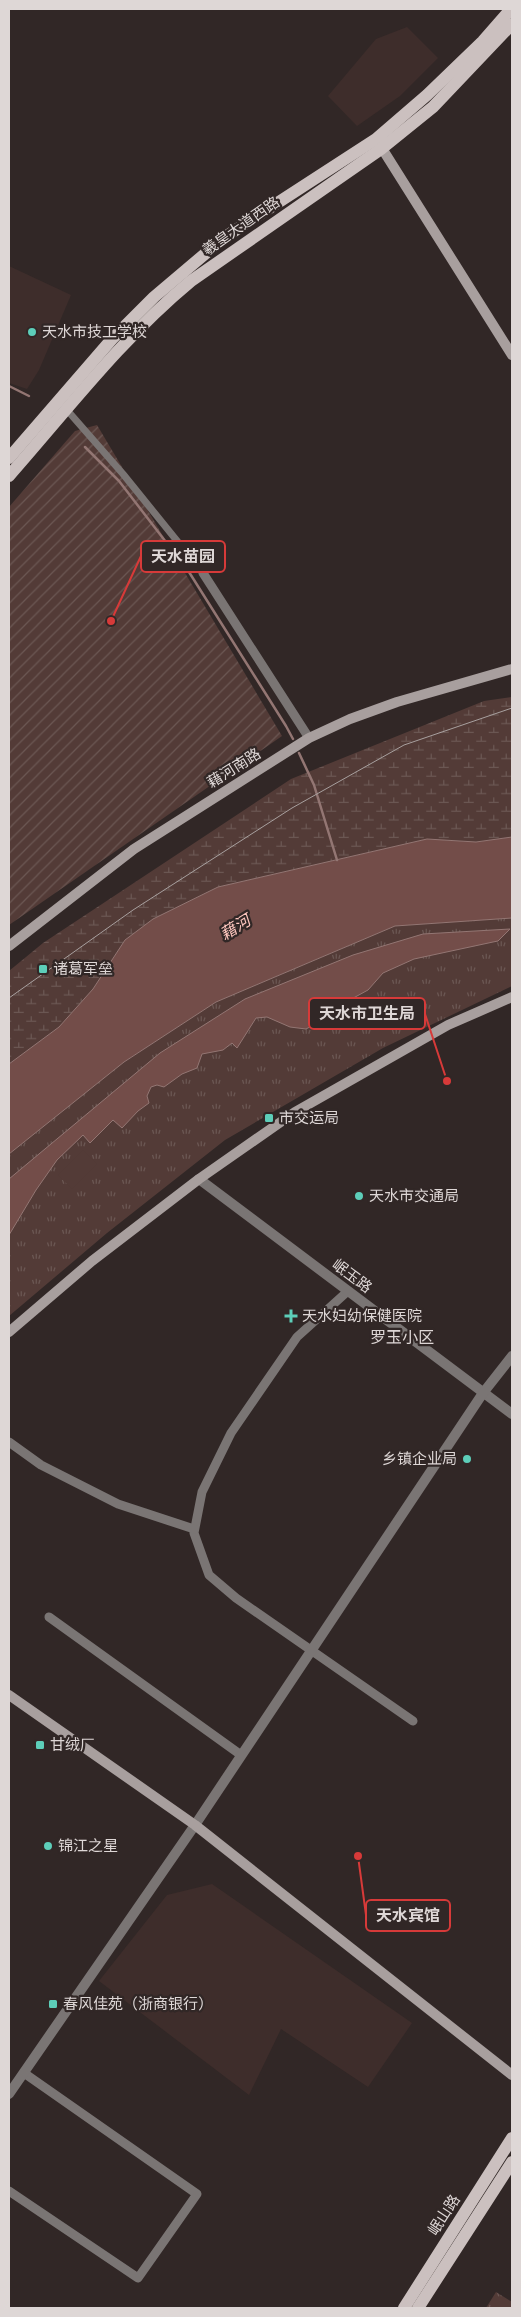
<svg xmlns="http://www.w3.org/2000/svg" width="521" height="2317" viewBox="0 0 521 2317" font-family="'Roboto Serif','Noto Sans SC',serif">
	<defs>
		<pattern id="wetland-marsh" width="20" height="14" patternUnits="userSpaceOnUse" patternTransform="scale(1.25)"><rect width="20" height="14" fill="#533b37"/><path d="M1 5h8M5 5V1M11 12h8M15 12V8" fill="none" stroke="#6b5753"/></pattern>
		<pattern id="park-tufts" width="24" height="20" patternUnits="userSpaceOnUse" patternTransform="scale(1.25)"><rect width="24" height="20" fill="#533b37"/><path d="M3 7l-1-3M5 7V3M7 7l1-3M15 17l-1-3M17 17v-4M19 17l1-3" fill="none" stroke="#6b5753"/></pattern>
		<pattern id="garden-furrows" width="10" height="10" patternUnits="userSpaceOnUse" patternTransform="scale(1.25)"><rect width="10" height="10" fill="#533b37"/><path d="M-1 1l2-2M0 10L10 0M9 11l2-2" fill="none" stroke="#6b5753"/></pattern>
	</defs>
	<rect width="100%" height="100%" fill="#312726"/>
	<g fill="#3e2d2b">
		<path d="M407,27L438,58L400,96L357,126L328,96L376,39Z"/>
		<path d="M9,266L71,295L39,370L27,389L9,383Z"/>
		<path d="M212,1884L412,2023L368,2087L281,2029L249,2095L99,1981L167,1895Z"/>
	</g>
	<path fill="url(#wetland-marsh)" d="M512,697V837L476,842L427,839L218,887L153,919L125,940L93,989L59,1027L9,1064V971L43,943L291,779L484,701Z"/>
	<g fill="url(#park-tufts)">
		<path d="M512,918V986L383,1048L225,1140L107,1233L9,1316V1154L124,1062L216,1002L395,926Z"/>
		<path d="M496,2292L512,2302V2308H486Z"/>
	</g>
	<path fill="url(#garden-furrows)" d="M97,425L282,736L9,925V507L75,431Z"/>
	<path fill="#533b37" d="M83,1150L97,1164L72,1189L58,1175Z"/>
	<g fill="#734d49" stroke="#937673">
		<path d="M512,837V918L395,926L216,1002L124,1062L9,1154V1064L59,1027L93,989L125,940L153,919L218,887L427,839L476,842Z"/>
		<path d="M510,929L498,941L493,942L414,959L383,973L368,990L346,1002L321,1021L306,1029L290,1027L267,1017L256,1018L237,1048L232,1043L223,1050L202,1054L197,1068L182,1074L164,1087L157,1085L151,1087L147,1096L149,1103L138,1111L122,1128L113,1120L90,1143L83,1135L57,1160L36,1190L9,1235V1179L160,1053L245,999L353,955L423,934Z"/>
	</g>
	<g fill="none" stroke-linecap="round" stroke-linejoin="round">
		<g stroke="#937673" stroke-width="2.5">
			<path d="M9,386L29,396"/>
			<path d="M85,447L119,481L189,572L286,726L293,739"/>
			<path d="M299,753L314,785L337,860"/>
		</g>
		<path stroke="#7a7574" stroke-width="7" d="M67,410L123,474L203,573"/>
		<g stroke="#7a7574" stroke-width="9">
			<path d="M203,573L309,738"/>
			<path d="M348,1291L297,1337L231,1433L202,1492L194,1533L209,1575L236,1598L413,1721"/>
			<path d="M9,1442L41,1465L118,1504L194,1529"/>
			<path d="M49,1617L241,1755"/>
			<path d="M9,2191L138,2278L197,2194L24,2073"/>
		</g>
		<g stroke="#7a7574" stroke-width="10">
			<path d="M199,1179L512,1414"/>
			<path d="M9,2094L195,1825L483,1393L512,1356"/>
		</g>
		<g stroke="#a89f9e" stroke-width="10">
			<path d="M378,142L512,355"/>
			<path d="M9,946L134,849L309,738L350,719L397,702L512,669"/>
			<path d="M9,1332L92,1261L199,1179L295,1112L448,1025L512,997"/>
			<path d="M9,1695L195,1825L512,2075"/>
		</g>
		<g stroke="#cbc0bf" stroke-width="12">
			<path d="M9,458L112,339L154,297L225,237L376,139L427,95L483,41L511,9"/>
			<path d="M9,476C68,409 122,338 191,281L381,149L433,107L512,24"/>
			<path d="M404,2308L512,2138"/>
			<path d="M418,2308L512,2162"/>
		</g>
		<path stroke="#a8a09f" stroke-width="1" d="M9,998L133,910L292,808L404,745L512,708"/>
	</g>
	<g fill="#5dceb9" stroke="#312726" stroke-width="2">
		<circle cx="32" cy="332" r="5"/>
		<rect x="38" y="964" width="10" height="10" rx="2.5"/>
		<rect x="264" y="1113" width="10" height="10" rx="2.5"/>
		<circle cx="359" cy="1196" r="5"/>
		<path d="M288.5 1308.5h5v5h5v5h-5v5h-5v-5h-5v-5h5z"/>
		<circle cx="467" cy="1459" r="5"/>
		<rect x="35" y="1740" width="10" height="10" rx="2.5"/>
		<circle cx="48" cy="1846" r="5"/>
		<rect x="48" y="1999" width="10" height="10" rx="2.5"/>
	</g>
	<g text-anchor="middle" stroke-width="4.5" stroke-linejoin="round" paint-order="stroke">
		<g font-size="15" fill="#ded7d6" stroke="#312726">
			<text transform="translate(241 226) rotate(-35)" y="5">羲皇大道西路</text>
			<text transform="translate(234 768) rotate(-32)" y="5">藉河南路</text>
			<text transform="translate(352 1276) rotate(37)" y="5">岷玉路</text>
			<text transform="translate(444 2215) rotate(-57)" y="5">岷山路</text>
		</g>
		<g font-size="15" fill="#ded7d6" stroke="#312726" text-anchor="start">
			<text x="42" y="337">天水市技工学校</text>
			<text x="53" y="974">诸葛军垒</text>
			<text x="279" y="1123">市交运局</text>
			<text x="369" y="1201">天水市交通局</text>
			<text x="302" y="1321">天水妇幼保健医院</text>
			<text x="457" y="1464" text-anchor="end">乡镇企业局</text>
			<text x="50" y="1750">甘绒厂</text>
			<text x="58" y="1851">锦江之星</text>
			<text x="63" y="2009">春风佳苑（浙商银行）</text>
		</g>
		<g font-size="16" font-style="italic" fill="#fec6be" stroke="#312726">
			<text transform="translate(235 927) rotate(-32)" y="6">藉河</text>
		</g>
		<g font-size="16" fill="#ded7d6" stroke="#312726">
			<text x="402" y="1343">罗玉小区</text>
		</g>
	</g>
	<path fill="none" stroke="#d73a39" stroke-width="2" d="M111 621L141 556M447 1081L425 1014M358 1856L366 1915"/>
	<g fill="#d73a39" stroke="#312726" stroke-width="2">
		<circle cx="111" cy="621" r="5"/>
		<circle cx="447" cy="1081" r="5"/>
		<circle cx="358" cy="1856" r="5"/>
	</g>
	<g fill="#312726" stroke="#d73a39" stroke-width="2">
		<rect x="141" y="541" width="84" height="31" rx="5"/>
		<rect x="309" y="998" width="116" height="31" rx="5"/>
		<rect x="366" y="1900" width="84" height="31" rx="5"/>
	</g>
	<g font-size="16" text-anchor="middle" font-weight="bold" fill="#ded7d6">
		<text x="183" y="562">天水苗园</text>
		<text x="367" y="1019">天水市卫生局</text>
		<text x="408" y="1921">天水宾馆</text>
	</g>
	<rect width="521" height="2317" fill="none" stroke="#ded7d6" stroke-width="20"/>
</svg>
